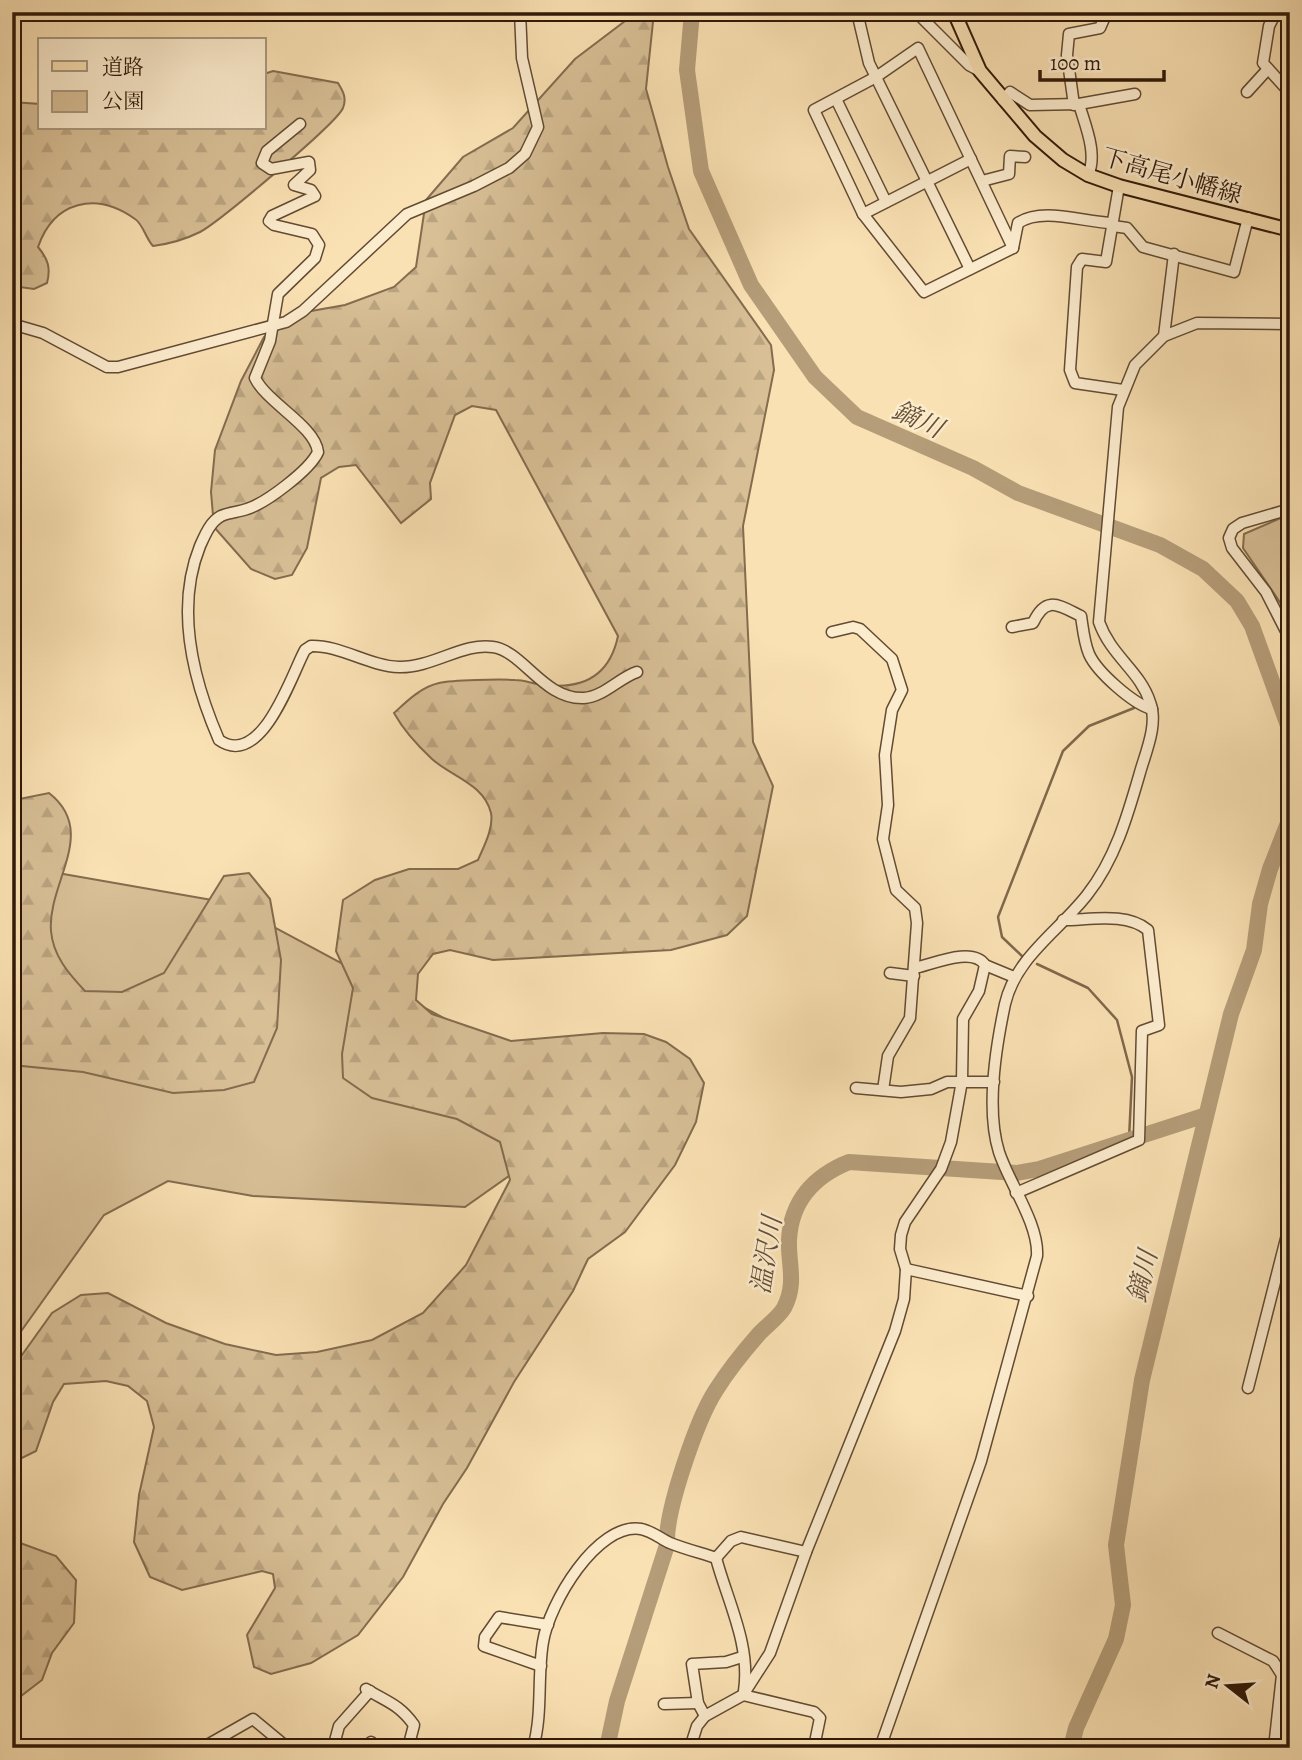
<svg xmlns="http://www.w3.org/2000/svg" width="1302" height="1760" viewBox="0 0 1302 1760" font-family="Alegreya,'Noto Serif JP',serif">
	<defs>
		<pattern id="forest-firs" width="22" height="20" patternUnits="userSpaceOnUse" patternTransform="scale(1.75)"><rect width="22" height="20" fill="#d8bf96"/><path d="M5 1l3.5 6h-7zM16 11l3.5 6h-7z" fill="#baa480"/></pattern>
	</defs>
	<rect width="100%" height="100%" fill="#fae1b3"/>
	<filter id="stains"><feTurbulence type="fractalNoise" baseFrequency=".00286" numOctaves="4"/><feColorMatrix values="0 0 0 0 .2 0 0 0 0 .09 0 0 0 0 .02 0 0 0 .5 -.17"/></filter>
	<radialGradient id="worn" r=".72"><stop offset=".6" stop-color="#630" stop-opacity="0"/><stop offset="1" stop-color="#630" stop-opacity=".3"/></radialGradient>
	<g fill="#d8bf96" stroke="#846c4f" stroke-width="2">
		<path d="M1290,514V617L1243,548L1244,534Z"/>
		<path d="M12,865L229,903L608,1106L465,1207L253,1196L168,1181L104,1215L12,1344Z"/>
	</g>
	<g fill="url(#forest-firs)" stroke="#846c4f" stroke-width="2">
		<path d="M637,12H654L646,89L668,167L689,229L771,345L774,370L743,526L753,742L773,786L747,916L727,935L671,950L493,960L450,950L433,954L418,974L416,1000L432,1014L511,1041L603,1033L644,1034L666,1042L690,1059L704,1083L696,1122L675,1165L625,1232L588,1259L573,1291L514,1382L467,1468L443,1504L403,1577L358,1635L311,1663L271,1674L254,1667L247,1635L275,1588L273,1574L262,1571L182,1590L150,1577L134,1542L139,1495L154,1427L147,1401L128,1386L106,1381L64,1384L53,1402L36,1451L12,1463V1369L52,1313L81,1295L108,1293L166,1323L225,1344L276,1355L317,1352L372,1340L423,1313L466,1265L510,1180L500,1142L457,1119L372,1098L343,1078L342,1054L353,988L336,951L343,900L375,880L409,869H458L478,860C483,848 494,828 491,813C484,784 452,777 432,759C417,745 404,731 394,713C407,701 421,687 439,683C452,680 500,679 515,680C525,680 536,685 547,685C585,689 610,674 618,636L496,410L472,406L455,415L430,483L431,499L401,523L356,465L339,467L321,478L307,548L292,575L275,579L251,569L214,527L211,492L215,450L241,381L264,337L300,313L345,305L394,287L416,267L426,200L463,157L513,128L575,59Z"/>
		<path d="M273,71L338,83C343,91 347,98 343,108C336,124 220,221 200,232C186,239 168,244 153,246C146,239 143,224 135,219C96,191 54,201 38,247C48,259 51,268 47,283L34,289L12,286V102L40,104V128H264V74Z"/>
		<path d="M49,793C99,832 47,883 51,931C53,956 69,974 85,991L122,992L164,973L224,876L249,873L270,899L281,960L277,1028L254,1082L224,1090L173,1093L83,1072L12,1065V823L19,799Z"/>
		<path d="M12,1540L56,1556L76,1580L74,1623L52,1653L42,1680L12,1703Z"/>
	</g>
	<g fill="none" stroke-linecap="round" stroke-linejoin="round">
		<g stroke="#80684c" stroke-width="2.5">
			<path d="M1023,957L1002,937L998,917L1063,751L1089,726L1134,708"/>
			<path d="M1037,964L1088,988L1117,1020L1132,1077L1129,1139"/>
		</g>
		<g stroke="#b59d79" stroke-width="16">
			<path d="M692,12L687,70L701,171L751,285L815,377L857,417L973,468L1018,493L1160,545L1203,569L1237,601L1252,626L1290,731"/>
			<path d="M607,1748L617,1701L667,1545C665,1512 697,1419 716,1390C728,1371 744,1351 758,1335C766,1326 778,1318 784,1308C797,1283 788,1264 789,1240C791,1201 814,1176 849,1162L1017,1173L1039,1169L1206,1115"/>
			<path d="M1071,1748L1076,1728L1116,1639L1123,1605L1116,1545L1142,1380L1231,1014L1254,950L1260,904L1270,869L1290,818"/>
		</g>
		<g stroke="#624b33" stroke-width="13">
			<g id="minor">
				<path d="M857,12L869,63L970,269"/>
				<path d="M916,12L969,65L980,71"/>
				<path d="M1276,12L1269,26L1263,63L1290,93"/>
				<path d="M918,48L1013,248L924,292L863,214L814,110L876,77Z"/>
				<path d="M1247,92L1268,69"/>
				<path d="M836,99L886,202"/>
				<path d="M1003,100L1010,92L1030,105L1079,104C1085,125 1098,154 1088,175"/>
				<path d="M1079,104L1135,94"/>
				<path d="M1074,105L1067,55L1069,34L1100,28L1107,12"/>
				<path d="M300,124L267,151L262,163L271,169L309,162L310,170L294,185L311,190L315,196L272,216L269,221L274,225L312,234L319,245L315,258L278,294L270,341L255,378C267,403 315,426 318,452C310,470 266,503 247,509C239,512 230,512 221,516C210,522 205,535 200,546C175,608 193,680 219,740C262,770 292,673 305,650L311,646C340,645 369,666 399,667C432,668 464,642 493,647C523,651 544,700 584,698C603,697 619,678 637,672"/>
				<path d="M982,181L1009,174L1010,156L1025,157"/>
				<path d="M1119,186L1106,262L1082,259L1077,267L1070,370L1075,383L1123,390"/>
				<path d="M863,214L971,159"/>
				<path d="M1113,226L1127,228L1143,247L1234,272L1248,218"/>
				<path d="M1013,248L1018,223C1043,206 1085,223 1113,223"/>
				<path d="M12,324L43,333L107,367H118L286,322L303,311L407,214L474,186L509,168L525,154L538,127L522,58L520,12"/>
				<path d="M1164,336L1174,254"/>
				<path d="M1290,509L1242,523L1233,529L1229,538L1232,548L1266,592L1290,639"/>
				<path d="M1012,627L1033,623C1046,595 1058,605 1081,616C1083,629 1084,642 1089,654C1097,672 1133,704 1152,709"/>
				<path d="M832,632L853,627L860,629L892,659L902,690L892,710L885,755L888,805L883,839L896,890L915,908L917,923L910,1018L888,1056L883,1090"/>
				<path d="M985,965L1014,977"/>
				<path d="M890,973L914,976"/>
				<path d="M856,1088L901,1092L931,1089L947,1082H994"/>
				<path d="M1016,1193L1139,1140L1142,1031L1159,1025L1148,930C1126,912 1090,920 1063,920"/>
				<path d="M906,1269L1028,1296"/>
				<path d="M1248,1388L1290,1223"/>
				<path d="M716,1558L731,1541L741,1537L806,1552"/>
				<path d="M1218,1633L1273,1661L1282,1675L1274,1748"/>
				<path d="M541,1666L484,1646L485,1637L499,1617L548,1625"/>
				<path d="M366,1689C387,1702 399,1704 414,1725L408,1748"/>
				<path d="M743,1695L814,1712L820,1718L814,1747L817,1748"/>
				<path d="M664,1704L698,1703"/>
				<path d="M705,1716L698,1703L692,1664L726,1662L742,1657"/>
				<path d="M371,1742L378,1748"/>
				<path d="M202,1748L253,1719L288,1748"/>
				<path d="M333,1748L339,1726L370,1691"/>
				<path d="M533,1748C543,1713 537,1677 543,1642C549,1604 597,1522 641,1529C652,1531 661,1539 670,1543C685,1549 701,1553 716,1558C727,1600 751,1645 744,1691"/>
				<path d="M690,1748L697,1726L705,1716L743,1695L770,1653L806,1552L895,1331L904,1299L906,1269L900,1249L901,1235L905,1222L941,1169L951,1142L962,1081L963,1019L979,991L985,965C973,946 933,964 915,968"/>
				<path d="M880,1748L981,1461L1037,1256C1039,1224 1009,1183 999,1152C986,1111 996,1046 1005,1004C1016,957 1058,932 1087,895C1116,858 1128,814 1141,769C1147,749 1158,723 1150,702C1140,671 1111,656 1099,622L1118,407L1135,365L1164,336L1197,323L1290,324"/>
			</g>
		</g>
		<g stroke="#301908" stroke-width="16">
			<path id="major" d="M954,12L980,71L1035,136L1063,160L1088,175L1119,186L1290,230"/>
		</g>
		<use href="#minor" stroke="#fcecce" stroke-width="10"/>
		<use href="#major" stroke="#fae1b3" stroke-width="12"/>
	</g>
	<g text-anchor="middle" stroke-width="5" stroke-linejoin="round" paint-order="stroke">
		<g font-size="24" fill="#301908" stroke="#fcecce">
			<text transform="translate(1172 176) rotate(16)" y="8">下高尾小幡線</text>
		</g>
		<g font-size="26" font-style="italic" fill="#654e35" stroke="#fcecce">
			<text transform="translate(918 419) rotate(25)" y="9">鏑川</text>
			<text transform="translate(766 1255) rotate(-81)" y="9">温沢川</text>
			<text transform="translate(1142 1276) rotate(-76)" y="9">鏑川</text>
		</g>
	</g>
	<rect width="1302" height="1760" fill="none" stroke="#fae1b3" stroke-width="42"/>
	<rect x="14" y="14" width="1274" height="1732" fill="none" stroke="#301908" stroke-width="3.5"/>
	<rect x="21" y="21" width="1260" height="1718" fill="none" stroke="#301908" stroke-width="2"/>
	<rect x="38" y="38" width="228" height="91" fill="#fcecce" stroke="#aa987f" stroke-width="2"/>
	<rect x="52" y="61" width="35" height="10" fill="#fae1b3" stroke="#aa987f" stroke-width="2"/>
	<text x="102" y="74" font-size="21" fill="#301908">道路</text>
	<rect x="52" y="91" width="35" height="21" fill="#d8bf96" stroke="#aa987f" stroke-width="2"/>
	<text x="102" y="108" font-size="21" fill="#301908">公園</text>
	<g transform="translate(1228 1686) rotate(287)" stroke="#fcecce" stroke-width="5" paint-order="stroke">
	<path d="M0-5L12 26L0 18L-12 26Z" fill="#301908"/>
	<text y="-10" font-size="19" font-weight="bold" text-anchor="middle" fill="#301908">N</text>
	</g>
	<path d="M1040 70v10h124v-10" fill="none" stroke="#301908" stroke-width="3.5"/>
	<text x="1050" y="70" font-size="21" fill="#301908" stroke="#fcecce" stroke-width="5" paint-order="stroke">100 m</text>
	<rect width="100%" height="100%" filter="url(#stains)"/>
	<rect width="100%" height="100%" fill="url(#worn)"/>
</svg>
